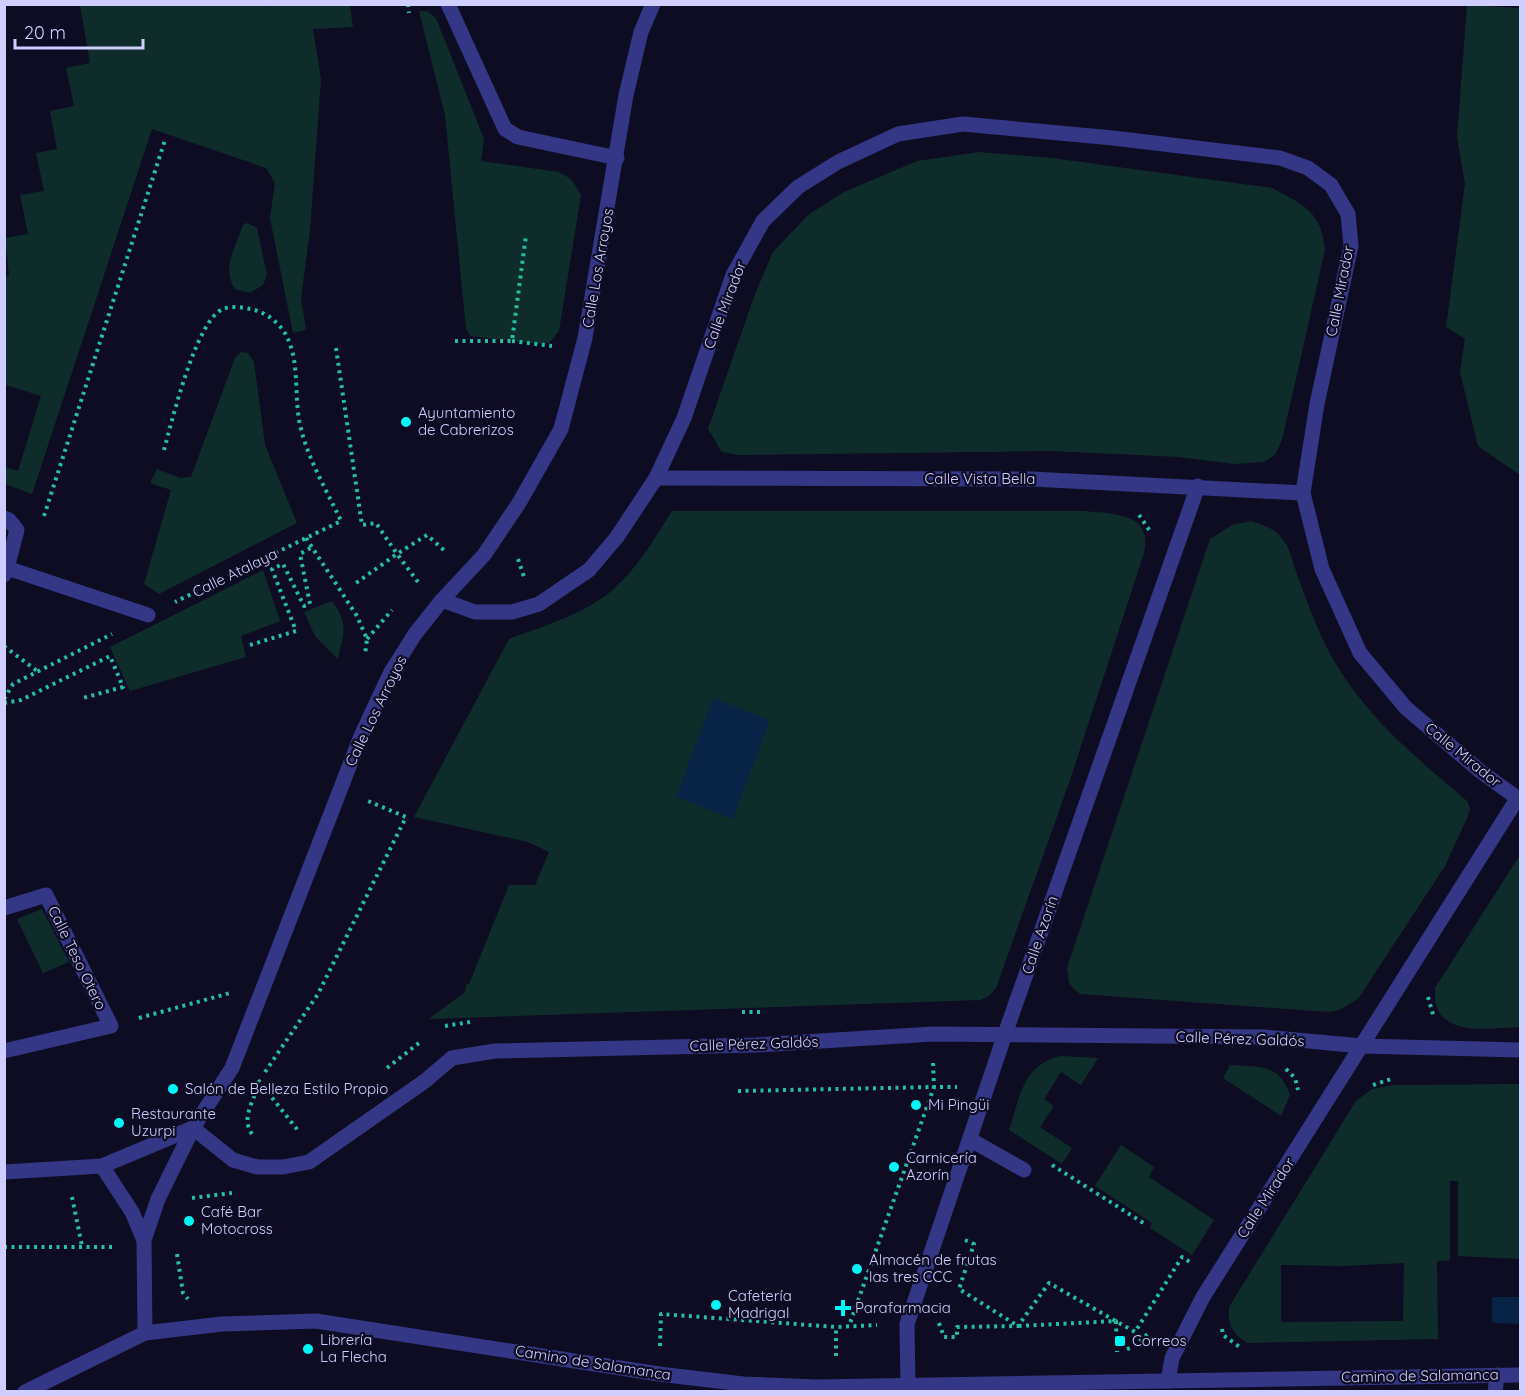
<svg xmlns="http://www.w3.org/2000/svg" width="1525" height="1396" viewBox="0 0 1525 1396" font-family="Quicksand,sans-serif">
	<rect width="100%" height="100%" fill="#0e0c23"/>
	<g fill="#0e2d2a" fill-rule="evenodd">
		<path d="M258,4L267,7L268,4H349L350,7L353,27L313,29L321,79L310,230L301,298L306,330L293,333L270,218L275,183L266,168L152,129L32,494L5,484V467L18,471L41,396L6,385L5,389L4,277L9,276L5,238L28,234L20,195L44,191L36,153L57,149L50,111L74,106L66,68L90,63L80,5Z"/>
		<path d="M1467,5L1520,8V475L1478,446L1460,372L1465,339L1446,327L1465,184L1457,137Z"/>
		<path d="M419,11H427L436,18L484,139L481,161L559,172L571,179L581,195L559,331L549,343L540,344L470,336L466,329L445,115Z"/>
		<path d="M979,152L1052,158L1272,188C1304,205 1321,211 1325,250L1282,440L1275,455L1264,462L1234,464L1179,457L1051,451L739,455L722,452L708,429L755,294L773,252L808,215L844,192L917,161Z"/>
		<path d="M247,223L257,228L267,275L263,285L250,293L235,289C221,269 236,246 243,225Z"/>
		<path d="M241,352L248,353L254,362L265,445L297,523L159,594L144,584L171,490L150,483L157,469L180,478L191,477L235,358Z"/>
		<path d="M672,511H1084C1113,514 1153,512 1144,553L1070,780L996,988L989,996L980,1000L429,1019L465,992L466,984H469L509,885H535L549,852L528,842L414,817L509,639C543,626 582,615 610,592C636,571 655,538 672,511Z"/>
		<path d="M1251,521C1261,525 1272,527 1279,535C1291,547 1292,562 1298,577C1309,607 1321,641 1339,669C1372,722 1420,761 1467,801L1470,808L1468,816L1445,866L1358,999L1339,1010L1329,1012L1080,994L1069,984L1067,968L1210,539L1232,525Z"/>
		<path d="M263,570L280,621L241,636L246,657L130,691L110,647Z"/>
		<path d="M332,601C349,625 344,631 338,659L315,636L304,612Z"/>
		<path d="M1520,855V1027C1486,1028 1431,1039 1435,988Z"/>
		<path d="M42,909L69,962L43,973L17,919Z"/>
		<path d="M1061,1056L1098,1058L1081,1085L1061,1072L1044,1099L1054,1106L1040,1127L1072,1148L1062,1164L1009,1130C1020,1097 1023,1064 1061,1056Z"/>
		<path d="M1230,1065C1258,1067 1279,1063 1290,1095L1281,1116L1223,1078Z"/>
		<path d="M1520,1084V1259L1458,1256V1181H1450V1260L1437,1261L1438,1339L1247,1343C1231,1332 1228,1325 1229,1307L1356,1101L1372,1089L1393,1085ZM1404,1263L1403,1321L1281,1322V1265L1343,1266Z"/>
		<path d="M1121,1145L1154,1167L1149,1177L1214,1220L1192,1255L1150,1228L1152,1223L1095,1186Z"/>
	</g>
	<g fill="#072446">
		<path d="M713,698L770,720L733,819L676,797Z"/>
		<path d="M1492,1297H1520V1324L1492,1323Z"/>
	</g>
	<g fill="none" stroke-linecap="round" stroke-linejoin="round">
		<g stroke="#24bda6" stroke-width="4" stroke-dasharray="3 4.5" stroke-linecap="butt">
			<path d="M408,4L409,13"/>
			<path d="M455,341H512L526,235"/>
			<path d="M512,341L552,346"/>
			<path d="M336,348L362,525L376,523L397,554L356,583"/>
			<path d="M164,450C172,421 196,320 223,309C230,306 242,307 250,309C264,311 279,322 286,335C301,363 293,399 301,429C309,461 327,491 341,521L175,602"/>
			<path d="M1139,515L1150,531"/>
			<path d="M44,516L165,140"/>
			<path d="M306,538L357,616L367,639L365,655"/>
			<path d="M518,559L524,577"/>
			<path d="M418,582L397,554L427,535L447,553"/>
			<path d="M367,639L392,610"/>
			<path d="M250,645L296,631L272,569L283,564L304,606L310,604L300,554L312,547"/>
			<path d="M4,646L37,671"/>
			<path d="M4,699L13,684L112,634"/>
			<path d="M4,703L21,700L110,656L123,687L83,698"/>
			<path d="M1428,997L1434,1018"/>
			<path d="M742,1012H761"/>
			<path d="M139,1018L230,993"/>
			<path d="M445,1026L470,1022"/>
			<path d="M933,1063L934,1087H957"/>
			<path d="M387,1068L419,1043"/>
			<path d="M1286,1069L1295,1078L1298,1090"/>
			<path d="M265,1072L318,994L406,817L368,801"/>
			<path d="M258,1080L300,1133"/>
			<path d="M1373,1085L1391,1079"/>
			<path d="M738,1091L934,1087L849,1326"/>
			<path d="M252,1134C242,1120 251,1106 256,1091"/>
			<path d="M1052,1165L1145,1224"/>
			<path d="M72,1197L82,1246"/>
			<path d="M192,1198L232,1193"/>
			<path d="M965,1240L974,1244L959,1289L1018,1326L1116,1321L1117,1352"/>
			<path d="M4,1247H114"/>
			<path d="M177,1254L183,1293L188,1299"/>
			<path d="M939,1323L944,1337H957V1327L1018,1326L1049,1283L1135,1332L1182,1257L1190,1262"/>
			<path d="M1222,1329L1223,1335L1241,1348"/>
			<path d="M660,1346L661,1314L836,1327L877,1325"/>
			<path d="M1127,1349L1133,1347L1149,1333"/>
			<path d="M836,1356V1327"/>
		</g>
		<path stroke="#333786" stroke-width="15" d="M971,1140L1024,1170"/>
		<g stroke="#333786" stroke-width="15">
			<path d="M4,575L7,568L148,615"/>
			<path d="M4,908L46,895L111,1026L4,1051"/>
		</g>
		<g stroke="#333786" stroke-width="15">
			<path d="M448,4L505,129L518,137L617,158"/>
			<path d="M656,478L1032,479L1303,493"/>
			<path d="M4,518L9,520L17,530L7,568"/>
			<path d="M442,600L475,612H512L539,604L589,570L617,537L656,478L684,418L733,275L763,221L798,187L838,162L898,134L963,124L1113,138L1280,158L1308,168L1331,185L1348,214L1351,246L1317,404L1303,493L1322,569L1360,653L1406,708L1480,771L1520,800"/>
			<path d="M193,1128L233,1160L257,1167H283L309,1162L425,1081L452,1058L495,1051L756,1045L933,1034L1264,1037L1362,1046L1520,1050"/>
			<path d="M1168,1381L1172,1358L1203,1297L1517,799"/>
			<path d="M908,1388L907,1324L1005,1034L1198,486"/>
			<path d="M1495,1392L1497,1375"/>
		</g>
		<g stroke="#333786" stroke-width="15">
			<path d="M102,1166L132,1212L144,1240"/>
			<path d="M4,1172L102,1166L193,1128"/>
			<path d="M145,1333L144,1240L158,1199L193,1128L232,1068L361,736L391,672L415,634L442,600L484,555L519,503L561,429L585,338L626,95L641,32L653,4"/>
			<path d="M25,1392L145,1333L222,1324L316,1321L659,1374L743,1384L816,1387L1520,1375"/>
		</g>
	</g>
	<g fill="#00f5f9" stroke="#0e0c23" stroke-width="2">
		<circle cx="406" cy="422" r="6"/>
		<circle cx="173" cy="1089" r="6"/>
		<circle cx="916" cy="1105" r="6"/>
		<circle cx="119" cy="1123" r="6"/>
		<circle cx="894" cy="1167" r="6"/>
		<circle cx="189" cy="1221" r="6"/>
		<circle cx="857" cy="1269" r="6"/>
		<circle cx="716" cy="1305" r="6"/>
		<path d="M840 1299h6v6h6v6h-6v6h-6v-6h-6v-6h6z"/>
		<rect x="1114" y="1335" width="12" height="12" rx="3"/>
		<circle cx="308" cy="1349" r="6"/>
	</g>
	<g text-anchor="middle" stroke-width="4.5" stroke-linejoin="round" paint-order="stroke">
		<g font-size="15" fill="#cfceff" stroke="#0e0c23">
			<text transform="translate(598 268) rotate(-80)" y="5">Calle Los Arroyos</text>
			<text transform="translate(1340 291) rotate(-79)" y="5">Calle Mirador</text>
			<text transform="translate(725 305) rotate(-69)" y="5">Calle Mirador</text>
			<text x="980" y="484">Calle Vista Bella</text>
			<text transform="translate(235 573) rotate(-26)" y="5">Calle Atalaya</text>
			<text transform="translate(376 711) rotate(-64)" y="5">Calle Los Arroyos</text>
			<text transform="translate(1463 755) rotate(39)" y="5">Calle Mirador</text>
			<text transform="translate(1040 935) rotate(-71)" y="5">Calle Azorín</text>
			<text transform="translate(77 958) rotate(64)" y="5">Calle Teso Otero</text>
			<text transform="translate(1240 1039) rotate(2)" y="5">Calle Pérez Galdós</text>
			<text transform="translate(754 1044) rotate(-2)" y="5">Calle Pérez Galdós</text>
			<text transform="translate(1266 1198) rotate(-57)" y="5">Calle Mirador</text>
			<text transform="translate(593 1363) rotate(9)" y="5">Camino de Salamanca</text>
			<text transform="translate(1420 1376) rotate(-1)" y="5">Camino de Salamanca</text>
		</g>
		<g font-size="15" fill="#cfceff" stroke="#0e0c23" text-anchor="start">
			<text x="418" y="418">Ayuntamiento<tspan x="418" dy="17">de Cabrerizos</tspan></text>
			<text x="185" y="1094">Salón de Belleza Estilo Propio</text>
			<text x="928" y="1110">Mi Pingüi</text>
			<text x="131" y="1119">Restaurante<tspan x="131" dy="17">Uzurpi</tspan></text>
			<text x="906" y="1163">Carnicería<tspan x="906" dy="17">Azorín</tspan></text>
			<text x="201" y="1217">Café Bar<tspan x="201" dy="17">Motocross</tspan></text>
			<text x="869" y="1265">Almacén de frutas<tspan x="869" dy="17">las tres CCC</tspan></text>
			<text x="728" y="1301">Cafetería<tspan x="728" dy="17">Madrigal</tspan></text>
			<text x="855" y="1313">Parafarmacia</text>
			<text x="320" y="1345">Librería<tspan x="320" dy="17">La Flecha</tspan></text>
			<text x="1132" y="1346">Correos</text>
		</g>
	</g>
	<rect width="1525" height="1396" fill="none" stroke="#cfceff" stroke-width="12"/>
	<path d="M15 39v9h128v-9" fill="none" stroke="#cfceff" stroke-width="3"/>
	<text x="24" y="39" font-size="18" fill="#cfceff" stroke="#0e0c23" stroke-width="4.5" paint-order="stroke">20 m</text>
</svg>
